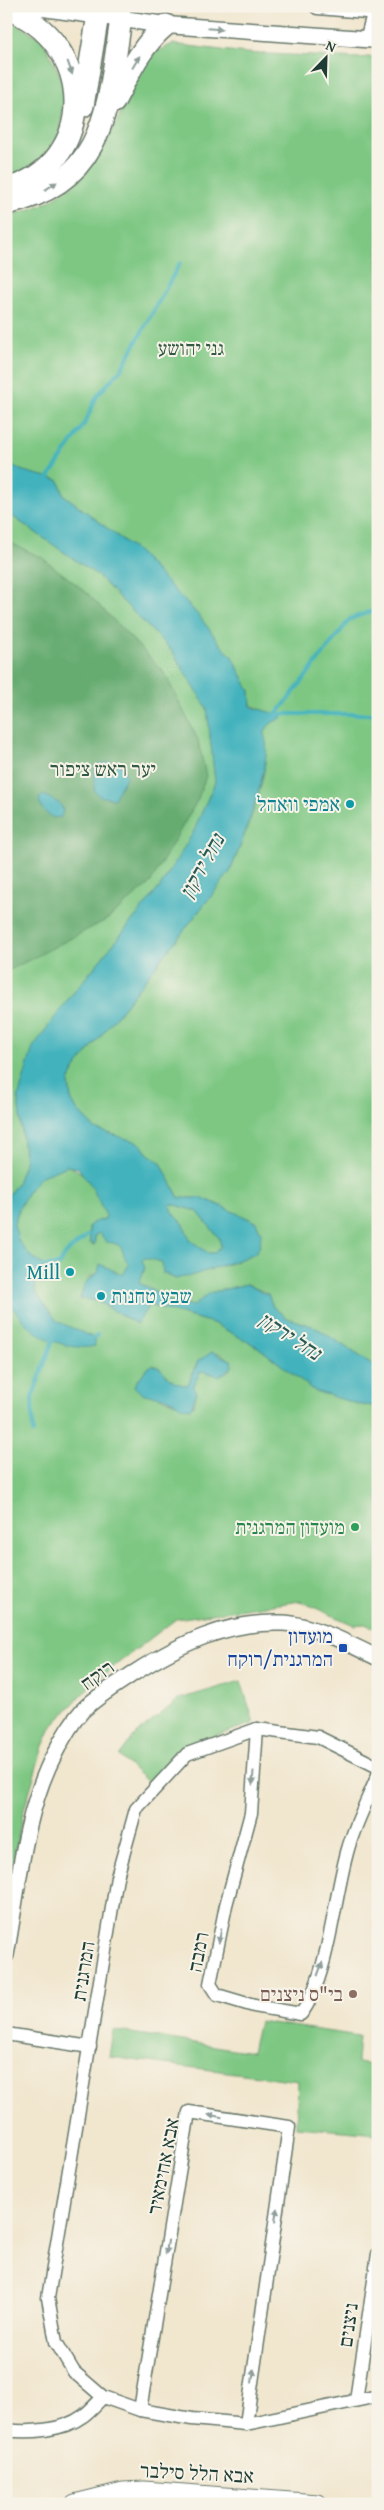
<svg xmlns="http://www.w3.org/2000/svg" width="384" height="2510" viewBox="0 0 384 2510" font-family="'Gentium Book Plus','Frank Ruhl Libre',serif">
	<rect width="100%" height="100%" fill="#f7f3e8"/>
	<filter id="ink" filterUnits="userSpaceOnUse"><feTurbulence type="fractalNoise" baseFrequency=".02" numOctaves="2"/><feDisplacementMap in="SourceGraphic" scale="10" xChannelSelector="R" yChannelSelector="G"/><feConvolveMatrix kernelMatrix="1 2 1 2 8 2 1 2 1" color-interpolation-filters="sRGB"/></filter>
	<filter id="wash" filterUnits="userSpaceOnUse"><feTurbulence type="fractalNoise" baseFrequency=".0096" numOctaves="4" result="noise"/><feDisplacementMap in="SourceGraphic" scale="20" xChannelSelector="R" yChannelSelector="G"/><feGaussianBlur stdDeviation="1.12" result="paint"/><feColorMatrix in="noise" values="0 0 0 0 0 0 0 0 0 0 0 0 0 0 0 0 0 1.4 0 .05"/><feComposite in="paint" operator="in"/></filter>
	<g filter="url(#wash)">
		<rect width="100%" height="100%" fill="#f1e6ce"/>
		<g fill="#7ec783" stroke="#4e825c" fill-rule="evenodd">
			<path d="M6,18L42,39L66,87L60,133L42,161L6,181Z"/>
			<path d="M173,44L246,53L359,58L378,56V1368L315,1327L287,1318L273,1307L268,1294L247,1284L209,1293L194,1306L169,1301L157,1292L139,1283L144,1271L141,1260L145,1258L162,1262L165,1273L175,1279L232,1263L255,1253L256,1222L203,1198H179L161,1163L147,1153L140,1143L95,1129L77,1110L71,1099L69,1083L74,1070L230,872C242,841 258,804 264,772C266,758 261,742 266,729C268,722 274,720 281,718L251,705L250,691L231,655L224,649L199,616L137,551L64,495L59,481L55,479L23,471L6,463V216C80,199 97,161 128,99C134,88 144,62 152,55C158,50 166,47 173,44Z"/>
			<path d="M6,512L97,575L172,651L207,708L215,782L193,833L160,887L66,1002L18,1098L25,1161L17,1183L6,1199Z"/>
			<path d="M67,1166C88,1171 101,1196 106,1216L105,1219L94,1222L89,1226L90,1243L93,1246L95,1243V1235L100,1233L110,1242H115L121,1246L129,1264L124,1275L98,1273L89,1277L80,1299L97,1301L137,1324L149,1305L213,1323L258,1347L315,1391L361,1405L378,1406V1630L365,1624L354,1625L300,1601L176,1619L95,1681L52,1726L43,1746L22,1817L6,1902V1229L14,1224C19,1208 27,1186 42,1176C49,1172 59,1170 67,1166ZM218,1353L231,1360L232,1367C223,1378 215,1376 204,1371L200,1372L193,1387L197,1392L193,1406C174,1406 153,1393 134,1386L147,1368L162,1371L176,1384L188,1385C197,1363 193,1359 218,1353Z"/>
			<path d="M172,1204L197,1211L219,1238L221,1246L215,1253H208L190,1240L183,1223L172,1212L170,1206Z"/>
			<path d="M241,1681L254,1723L183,1747L151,1785L119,1756L133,1737L179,1699Z"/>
			<path d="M259,2021L359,2036L357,2062L378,2065V2134L296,2127L298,2081L109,2057L113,2030L252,2052Z"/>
		</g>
		<path fill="#66ac71" stroke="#427452" d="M6,541L41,557L86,592L164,672L198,740L206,776L198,799L150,883L108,919L6,972Z"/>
		<g fill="#43b2bd" stroke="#317878" fill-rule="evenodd">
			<path d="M6,463L23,471L55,479L59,481L64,495L137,551L199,616L224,649L231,655L250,691L251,706C254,709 274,712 283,717C273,723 268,722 264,735C276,757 240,847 230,872L74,1070L69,1083L71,1099L77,1110L95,1129L140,1143L147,1153L161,1163L179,1198H203L256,1222L261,1233L260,1246L255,1253L241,1259L194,1275L175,1279L165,1273L163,1274L162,1262L145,1258L142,1260L145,1268L139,1283L157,1292L169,1301L194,1306L209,1293L247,1284L265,1294H268L273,1307L287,1318L315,1327L378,1368V1406L361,1405L315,1391L258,1347L213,1323L149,1305L137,1324L97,1301L80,1299C84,1284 85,1281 98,1273L100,1264L123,1275L129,1264C119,1251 127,1244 106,1242L100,1233L95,1235L94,1245L90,1243L89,1226L94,1222L105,1219L106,1216L91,1185L78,1168L67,1166L42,1176L31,1187L19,1208L14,1224L19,1242L28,1254L45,1266L36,1281L35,1291L57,1321L94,1338L95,1346C78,1351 50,1342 36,1332C25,1325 15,1310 6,1300V1199L17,1183L25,1161L18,1098L33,1047L66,1002L160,887L193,833L215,782L207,708L172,651L97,575L6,512ZM172,1204L197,1211L219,1238L221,1246L215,1253H208L190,1240L183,1223L172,1212L170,1206Z"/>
			<path d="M109,762C119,762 124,767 126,777L114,799L99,796L94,790L95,765Z"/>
			<path d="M44,795L60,804L63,810L61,817L54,818C45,814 40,808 39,798Z"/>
			<path d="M212,1352L231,1360L232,1367L219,1376L204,1371L200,1372L193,1387L197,1392L191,1408C180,1408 177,1402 168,1399C155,1393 144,1399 134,1386L147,1368L153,1365C170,1370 163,1384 188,1385L198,1361Z"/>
		</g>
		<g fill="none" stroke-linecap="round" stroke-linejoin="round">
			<g stroke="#43b2bd" stroke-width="4">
				<path d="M47,480L85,423L97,396L122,368L180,263"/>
				<path d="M275,714H378"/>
				<path d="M277,714L350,619L378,609"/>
				<path d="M45,1266L59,1265L66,1253L88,1235"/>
				<path d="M40,1274L50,1280"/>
				<path d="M94,1338L98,1335"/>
				<path d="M33,1433L32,1398L53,1340"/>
			</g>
		</g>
	</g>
	<g filter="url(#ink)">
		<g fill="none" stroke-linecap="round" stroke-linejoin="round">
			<g stroke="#68786a" stroke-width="15">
				<g id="minor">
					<path d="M366,40L375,6"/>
					<path d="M257,1729L251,1813L226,1905L210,1984L217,1995L254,2006L301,2014C329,1977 334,1896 348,1849C355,1824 368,1799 378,1775"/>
					<path d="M378,1767L318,1737L257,1729L187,1754L136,1809L117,1877L48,2298L56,2342L74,2372L103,2397L140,2410L192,2419L246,2424L378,2396"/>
					<path d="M6,2034L90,2047"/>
					<path d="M356,2400L378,2254"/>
					<path d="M140,2410L189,2112L289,2127L246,2424"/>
					<path d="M6,2430C29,2433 63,2431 83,2416C90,2411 96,2404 103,2397"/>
				</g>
			</g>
			<g stroke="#68786a" stroke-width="18">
				<path id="tertiary" d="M6,1955C18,1890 24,1811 55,1753C62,1739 71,1723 82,1711C97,1696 116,1685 134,1673C180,1644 226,1621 282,1623C311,1624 352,1645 378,1658"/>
			</g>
			<g stroke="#68786a" stroke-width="19">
				<g id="secondary">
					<path d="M29,6L166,25L378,40"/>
					<path d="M318,6L378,11"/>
				</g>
			</g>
			<g stroke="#68786a" stroke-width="21">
				<path id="primary" d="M75,2504L123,2492L144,2491L318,2504"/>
			</g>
			<g stroke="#68786a" stroke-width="24">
				<g id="motorway">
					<path d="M6,9C96,40 100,164 6,189"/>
					<path d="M114,102C128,75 142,44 166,25"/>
					<path d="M83,106L98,15L103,6"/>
					<path d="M6,204C108,183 108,102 121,19L118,6"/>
				</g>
			</g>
			<use href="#minor" stroke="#fff" stroke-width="12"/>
			<use href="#tertiary" stroke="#fff" stroke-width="15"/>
			<use href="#secondary" stroke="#fff" stroke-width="16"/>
			<use href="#primary" stroke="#fff" stroke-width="19"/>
			<use href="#motorway" stroke="#fff" stroke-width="21"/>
		</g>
		<defs><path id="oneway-solid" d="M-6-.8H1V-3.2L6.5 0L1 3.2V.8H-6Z" transform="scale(1.25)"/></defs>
		<g fill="#8f9e9a">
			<use href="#oneway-solid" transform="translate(215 29) rotate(5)"/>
			<use href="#oneway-solid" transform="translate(136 62) rotate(-59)"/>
			<use href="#oneway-solid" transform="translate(70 68) rotate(70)"/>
			<use href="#oneway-solid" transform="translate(51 186) rotate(-34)"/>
			<use href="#oneway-solid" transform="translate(253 1778) rotate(94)"/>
			<use href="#oneway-solid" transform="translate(220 1936) rotate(101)"/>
			<use href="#oneway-solid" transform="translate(320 1969) rotate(-70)"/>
			<use href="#oneway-solid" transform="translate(215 2116) rotate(-171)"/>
			<use href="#oneway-solid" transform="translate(276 2215) rotate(-82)"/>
			<use href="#oneway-solid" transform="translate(167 2247) rotate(99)"/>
			<use href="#oneway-solid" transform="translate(253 2376) rotate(-82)"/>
		</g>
	</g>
	<g fill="#0f9aa8" stroke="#f7f3e8" stroke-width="2">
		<circle cx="350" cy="804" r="5"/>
		<circle cx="70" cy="1272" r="5"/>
		<circle cx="101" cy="1296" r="5"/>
	</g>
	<circle fill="#2e9e5b" stroke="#f7f3e8" stroke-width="2" cx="355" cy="1527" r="5"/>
	<rect fill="#1a4fb4" stroke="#f7f3e8" stroke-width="2" x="338" y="1643" width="10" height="10" rx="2.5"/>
	<circle fill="#8d6e63" stroke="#f7f3e8" stroke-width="2" cx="353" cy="1994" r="5"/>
	<g text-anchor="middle" stroke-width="4" stroke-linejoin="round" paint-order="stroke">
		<g font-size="20" fill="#325944" stroke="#f7f3e8">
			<text x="191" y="355">גני יהושע</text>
			<text x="103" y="776">יער ראש ציפור</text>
		</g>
		<g font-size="20" fill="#0d838f" stroke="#f7f3e8" text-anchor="end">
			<text x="340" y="811">אמפי וואהל</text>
			<text x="60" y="1279">Mill</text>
			<text x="111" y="1303" text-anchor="start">שבע טחנות</text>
		</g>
		<g font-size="20" fill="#27864d" stroke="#f7f3e8" text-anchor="end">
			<text x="345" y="1534">מועדון המרגנית</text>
		</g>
		<g font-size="20" fill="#164399" stroke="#f7f3e8" text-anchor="end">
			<text x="333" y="1643">מועדון<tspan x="333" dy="23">המרגנית/רוקח</tspan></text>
		</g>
		<g font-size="20" fill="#1f3d34" stroke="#f7f3e8">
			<text transform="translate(97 1675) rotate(-36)" y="7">רוקח</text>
			<text transform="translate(198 1952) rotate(-79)" y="7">רמבה</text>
			<text transform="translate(83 1971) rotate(-81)" y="7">המרגנית</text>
			<text transform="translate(163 2166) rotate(-79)" y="7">אבא אחימאיר</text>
			<text transform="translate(348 2325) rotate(-82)" y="7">ניצנים</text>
			<text transform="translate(197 2473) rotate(3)" y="7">אבא הלל סילבר</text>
		</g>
		<g font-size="20" fill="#785e54" stroke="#f7f3e8" text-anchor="end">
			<text x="343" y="2001">בי"ס ניצנים</text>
		</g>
		<g font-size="21" font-style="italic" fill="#285a56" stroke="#f7f3e8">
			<text transform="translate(202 866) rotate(-61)" y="7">נחל ירקון</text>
			<text transform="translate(290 1336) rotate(33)" y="7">נחל ירקון</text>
		</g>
	</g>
	<rect width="384" height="2510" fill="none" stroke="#f7f3e8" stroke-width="25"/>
	<g transform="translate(326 58) rotate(23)" stroke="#f7f3e8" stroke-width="4" paint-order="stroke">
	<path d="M0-4L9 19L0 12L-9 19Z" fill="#1f3d34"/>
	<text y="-8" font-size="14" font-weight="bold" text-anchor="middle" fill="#1f3d34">N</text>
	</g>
</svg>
